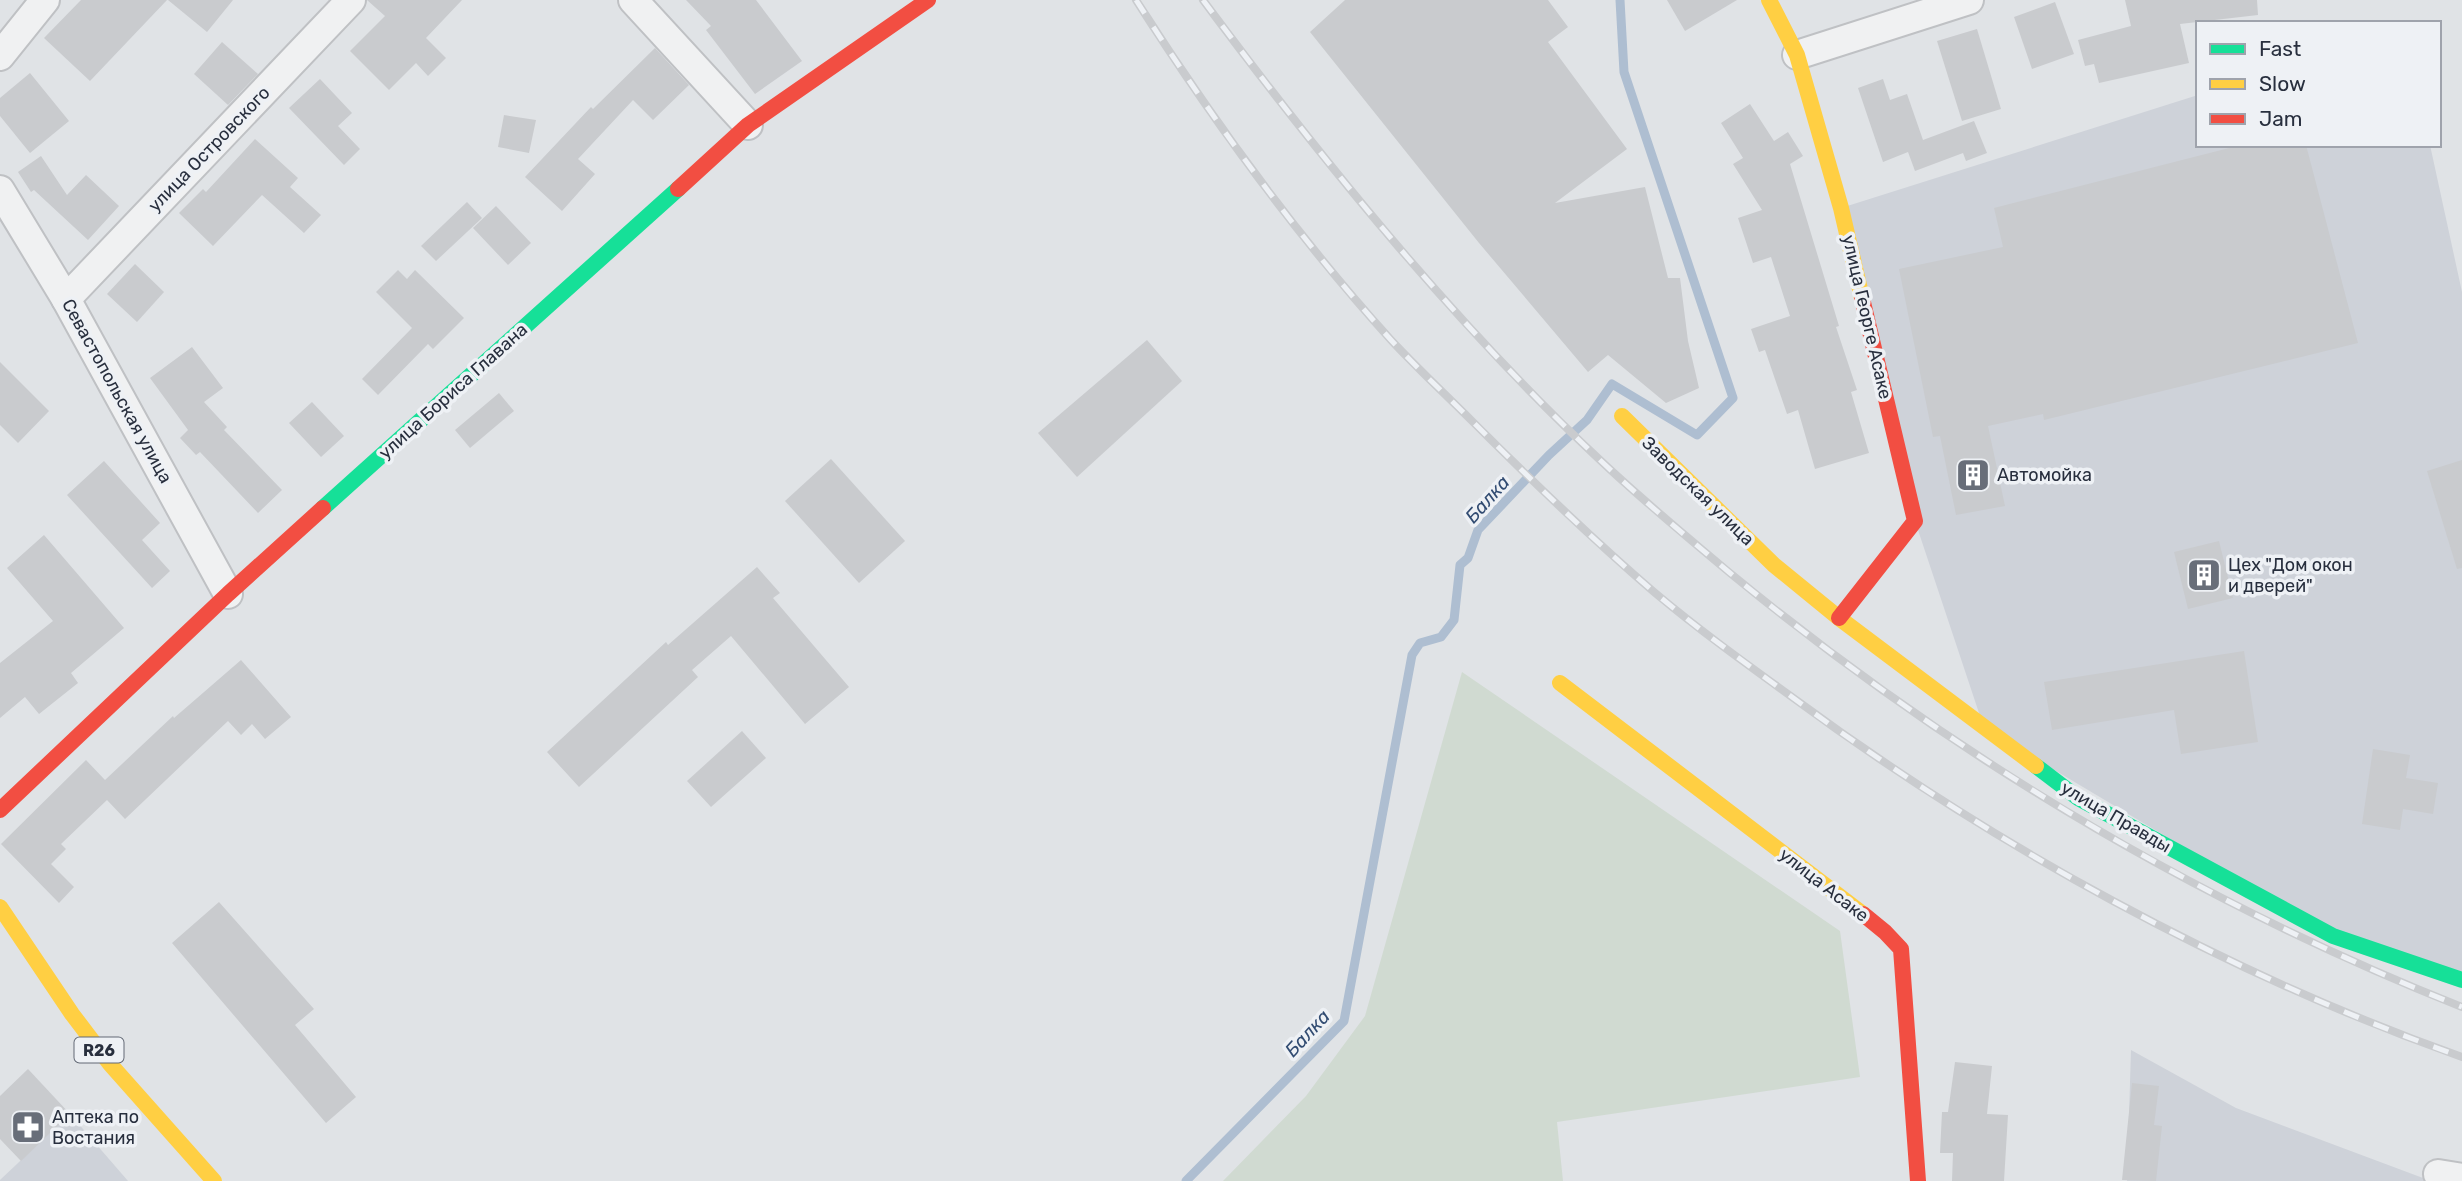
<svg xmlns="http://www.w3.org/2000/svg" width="2462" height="1181" viewBox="0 0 2462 1181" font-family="Rubik,sans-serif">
	<rect width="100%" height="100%" fill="#e0e3e6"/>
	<g fill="#ced2d9">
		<path d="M2198,95V145H2430L2462,292V980L2333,936L1984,728L1915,521L1841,208Z"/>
		<path d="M2131,1050L2236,1108L2431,1181H2127Z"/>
		<path d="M70,1114L128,1181H0V1180Z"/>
	</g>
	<path fill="#d0dad1" d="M1462,672L1840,931L1860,1077L1557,1122L1563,1181H1223L1306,1096L1365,1016Z"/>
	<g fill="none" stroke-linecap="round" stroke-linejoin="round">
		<path stroke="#aebed1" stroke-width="9" d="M1186,1181L1344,1021L1412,655L1420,643L1441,637L1454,620L1460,565L1468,558L1478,530L1549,455L1587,420L1612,384L1697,435L1733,398L1624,72L1620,0"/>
	</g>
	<g fill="#c9cbce">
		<path d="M81,0H167L90,81L44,38Z"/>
		<path d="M168,0H233L207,32Z"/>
		<path d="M367,0H462L426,38L446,58L428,76L416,63L389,90L350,51L385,16Z"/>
		<path d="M686,0H756L802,61L755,94L706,30L711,26Z"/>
		<path d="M1345,0H1548L1568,27L1548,42L1627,149L1555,203L1645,187L1668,278H1680L1688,341L1699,388L1666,403L1608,355L1588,372L1479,243L1310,32Z"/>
		<path d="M1667,0H1737L1685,31Z"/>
		<path d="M2125,0H2257L2258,15L2180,24L2189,63L2099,83L2094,64L2085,66L2078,40L2131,26Z"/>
		<path d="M2055,2L2074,54L2032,69L2014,17Z"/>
		<path d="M1977,29L2001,109L1962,121L1937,41Z"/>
		<path d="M222,42L258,74L228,105L194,74Z"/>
		<path d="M655,48L689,85L653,120L633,100L578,159L595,174L562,211L525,177L591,107L593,109Z"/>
		<path d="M30,73L69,121L30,153L0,116V98Z"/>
		<path d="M320,79L352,113L338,126L360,149L344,165L289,108Z"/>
		<path d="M1883,79L1890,100L1907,94L1923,140L1974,121L1987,153L1966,161L1963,153L1915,171L1908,152L1883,162L1858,88Z"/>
		<path d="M1750,104L1774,141L1788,132L1803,156L1790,164L1839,326L1836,327L1857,390L1851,392L1869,453L1815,469L1798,410L1787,414L1765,350L1759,352L1751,329L1790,316L1771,257L1753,263L1738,218L1762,210L1733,164L1743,158L1721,123Z"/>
		<path d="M504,115L536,120L529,153L498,147Z"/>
		<path d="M255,139L298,178L290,187L321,215L304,233L262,195L213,246L179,213L203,189L206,192Z"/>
		<path d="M2241,145H2306L2358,343L2044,420L2043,414L1988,426L2005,506L1956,515L1940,436L1933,437L1899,269L2003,247L1994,208Z"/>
		<path d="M41,156L67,195L86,175L119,206L88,240L34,190L31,192L18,172Z"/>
		<path d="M467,202L482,218L436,261L421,246Z"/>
		<path d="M496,206L531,243L508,265L473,228Z"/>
		<path d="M135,264L164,292L137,322L107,294Z"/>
		<path d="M398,270L407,279L415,270L464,318L433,349L428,344L378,395L362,379L412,328L376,292Z"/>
		<path d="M1147,340L1182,381L1077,477L1038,433Z"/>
		<path d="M192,347L223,388L204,402L227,427L224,430L282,490L258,513L200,452L196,455L180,438L188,430L150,378Z"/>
		<path d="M0,362L49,411L18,443L0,425Z"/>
		<path d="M499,393L514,411L470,448L455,430Z"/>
		<path d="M312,402L344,436L321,457L289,423Z"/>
		<path d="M831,459L905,541L859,583L785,501Z"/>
		<path d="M2462,460V568L2457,569L2427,471Z"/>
		<path d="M104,461L160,523L142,540L170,571L152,588L67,495Z"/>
		<path d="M44,535L124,628L71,673L78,683L39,714L25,697L0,718V663L53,621L7,568Z"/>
		<path d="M2219,541L2233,598L2188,609L2174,552Z"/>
		<path d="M757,567L780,593L773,598L849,687L805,724L731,636L692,670L698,677L579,787L547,752L666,642L668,645Z"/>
		<path d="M2244,651L2258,742L2181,754L2174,710L2052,730L2044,682Z"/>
		<path d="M241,660L291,717L265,739L252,724L241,735L228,721L125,819L107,800L61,844L66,849L51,864L74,887L59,903L1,844L86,760L105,780L173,716L174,718Z"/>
		<path d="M742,731L766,758L711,807L687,781Z"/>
		<path d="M2373,749L2410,755L2406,778L2438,783L2433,814L2403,809L2400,830L2362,824Z"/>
		<path d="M219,902L314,1009L295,1025L356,1097L326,1123L172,943Z"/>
		<path d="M1955,1062L1992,1066L1987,1114L2008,1115L2004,1181H1952L1953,1153H1940L1942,1112H1948Z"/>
		<path d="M28,1069L70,1114L21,1161L0,1139V1096Z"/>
		<path d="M2132,1083L2159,1086L2154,1125L2162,1126L2156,1181L2122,1180Z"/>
	</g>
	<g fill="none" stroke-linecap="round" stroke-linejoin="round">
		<g stroke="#bfc1c4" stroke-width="32">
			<g id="street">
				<path d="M633,0L748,125"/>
				<path d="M1797,55L1969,0"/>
				<path d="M0,56L45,0"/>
				<path d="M0,190L66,299L228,594"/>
				<path d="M66,299L351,0"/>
				<path d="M2438,1174L2462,1178"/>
			</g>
		</g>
		<use href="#street" stroke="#f0f1f2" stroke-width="28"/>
		<g stroke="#16e098" stroke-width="16">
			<path d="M323,508L678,189"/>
			<path d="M2036,766L2078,798L2333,936L2462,980"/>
		</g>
		<g stroke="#ffcf43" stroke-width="16">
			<path d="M1769,0L1797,55L1841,208L1862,298"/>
			<path d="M1622,416L1774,565L1839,618L2036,766"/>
			<path d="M1560,683L1863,914"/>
			<path d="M0,907L72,1014L110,1064L214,1181"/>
		</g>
		<g stroke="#f24e42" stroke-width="16">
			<path d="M678,189L748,125L928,0"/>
			<path d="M1839,618L1915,521L1862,298"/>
			<path d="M0,810L228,594L323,508"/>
			<path d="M1863,914L1885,932L1901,949L1918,1181"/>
		</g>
		<g stroke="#c9cbce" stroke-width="8">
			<g id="rail">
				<path d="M1136,0C1212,119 1296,235 1391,340C1416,367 1444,393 1471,420C1530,479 1590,537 1654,592C1698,629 1745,663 1792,697C1994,846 2225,973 2462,1057"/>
				<path d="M1203,0C1322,160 1454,323 1600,460C1641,499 1686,536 1730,573C1950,754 2197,902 2462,1007"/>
			</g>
		</g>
		<use href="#rail" stroke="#eef1f5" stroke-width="5" stroke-dasharray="16" stroke-linecap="butt"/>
	</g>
	<defs>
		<g id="building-square" transform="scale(1.75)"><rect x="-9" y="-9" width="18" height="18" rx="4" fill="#686e79" stroke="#eef1f5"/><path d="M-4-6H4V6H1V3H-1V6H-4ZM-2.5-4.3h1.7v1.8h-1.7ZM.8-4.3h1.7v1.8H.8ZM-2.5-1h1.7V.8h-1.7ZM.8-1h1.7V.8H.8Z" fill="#fff"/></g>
		<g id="pharmacy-square" transform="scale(1.75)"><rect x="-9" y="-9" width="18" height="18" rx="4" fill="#686e79" stroke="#eef1f5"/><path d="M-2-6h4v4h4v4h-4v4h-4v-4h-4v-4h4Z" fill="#fff"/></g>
	</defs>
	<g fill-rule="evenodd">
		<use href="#building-square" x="1973" y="475"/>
		<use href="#building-square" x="2204" y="575"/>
		<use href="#pharmacy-square" x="28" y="1127"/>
	</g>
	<g text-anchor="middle" stroke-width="7" stroke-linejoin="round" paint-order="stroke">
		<rect fill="#eef1f5" stroke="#636975" stroke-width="2" x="74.5" y="1037.5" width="49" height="25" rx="5"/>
		<g font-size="16" font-weight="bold" fill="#282f3e">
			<text x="99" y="1056">R26</text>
		</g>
		<g font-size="18" fill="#282f3e" stroke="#eef1f5">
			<text transform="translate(209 149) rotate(-46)" y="6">улица Островского</text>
			<text transform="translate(1867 317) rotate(77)" y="6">улица Георге Асаке</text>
			<text transform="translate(117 391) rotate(61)" y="6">Севастопольская улица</text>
			<text transform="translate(453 391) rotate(-42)" y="6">улица Бориса Главана</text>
			<text transform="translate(1698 491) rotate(44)" y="6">Заводская улица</text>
			<text transform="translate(2116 817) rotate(30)" y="6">улица Правды</text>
			<text transform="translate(1824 885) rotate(38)" y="6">улица Асаке</text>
		</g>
		<g font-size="18" fill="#282f3e" stroke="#eef1f5" text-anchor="start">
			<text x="1997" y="481">Автомойка</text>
			<text x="2228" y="571">Цех "Дом окон<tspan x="2228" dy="21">и дверей"</tspan></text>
			<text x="52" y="1123">Аптека по<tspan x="52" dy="21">Востания</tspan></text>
		</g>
		<g font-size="19" font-style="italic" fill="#324c72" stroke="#eef1f5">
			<text transform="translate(1487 499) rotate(-48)" y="7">Балка</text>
			<text transform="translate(1307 1033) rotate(-47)" y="7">Балка</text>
		</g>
	</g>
	<rect x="2196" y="21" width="245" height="126" fill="#eef1f5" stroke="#9fa3ac" stroke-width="2"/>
	<rect x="2210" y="44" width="35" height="10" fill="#16e098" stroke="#9fa3ac" stroke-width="2"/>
	<text x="2259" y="56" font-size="21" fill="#282f3e">Fast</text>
	<rect x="2210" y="79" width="35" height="10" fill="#ffcf43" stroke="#9fa3ac" stroke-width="2"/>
	<text x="2259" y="91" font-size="21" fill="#282f3e">Slow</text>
	<rect x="2210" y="114" width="35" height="10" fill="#f24e42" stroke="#9fa3ac" stroke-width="2"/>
	<text x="2259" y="126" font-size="21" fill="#282f3e">Jam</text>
</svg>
